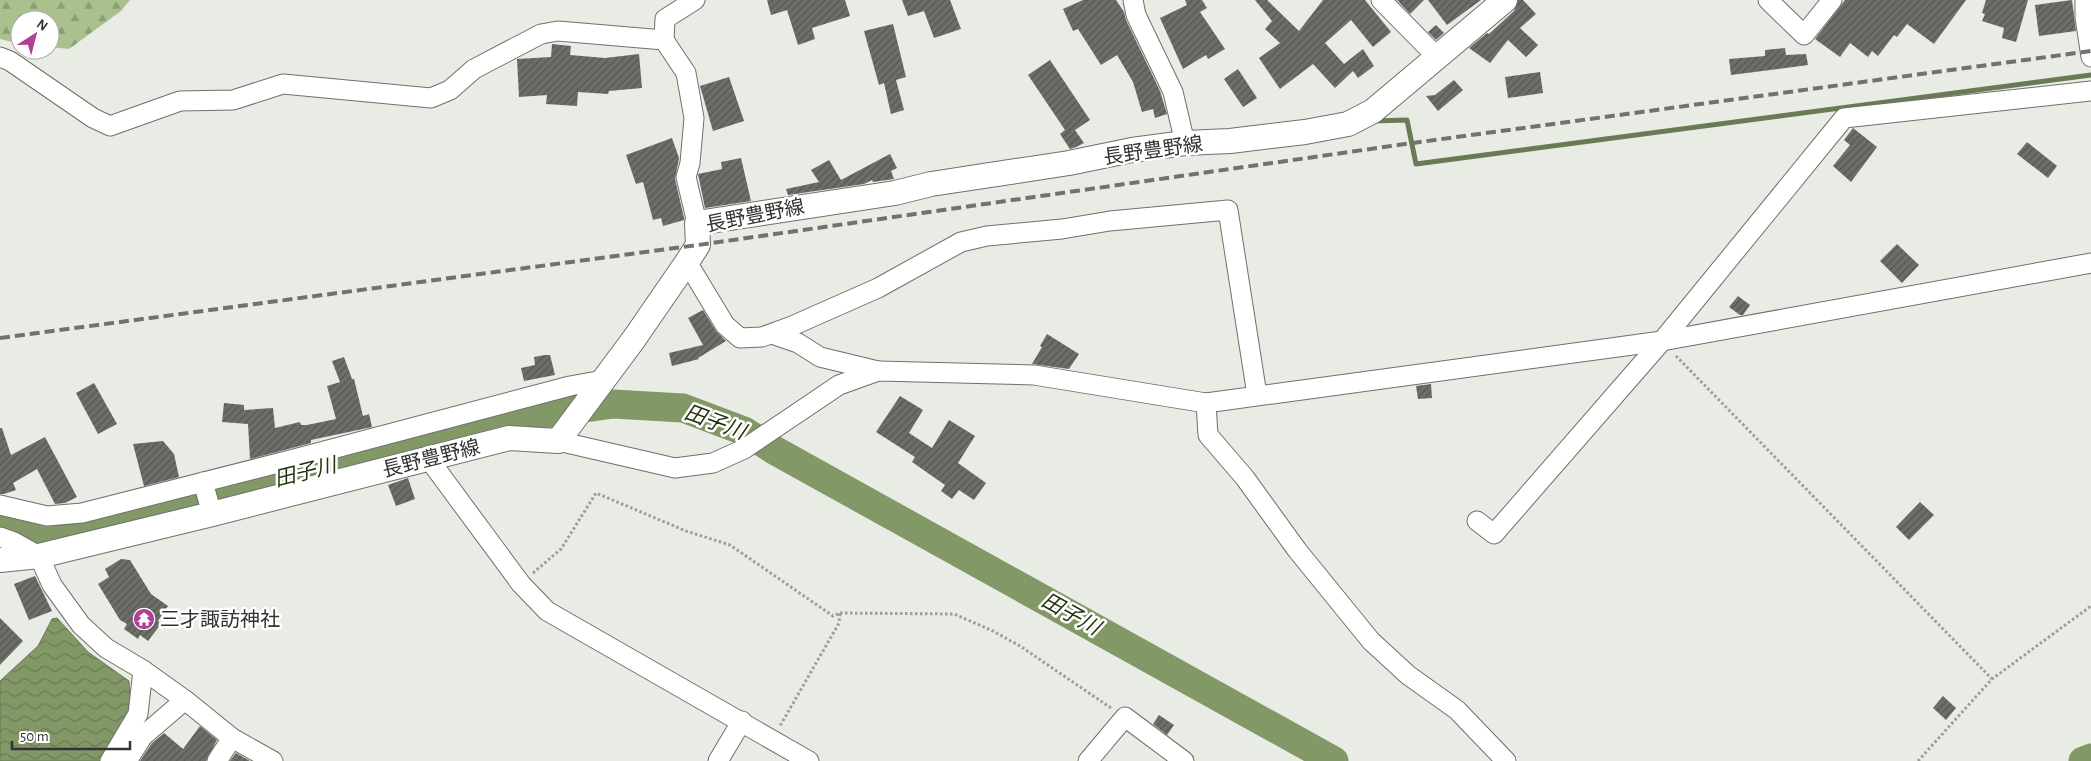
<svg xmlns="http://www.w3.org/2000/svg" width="2091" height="761" viewBox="0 0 2091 761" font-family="'Alegreya Sans','Noto Sans JP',sans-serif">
	<defs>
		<pattern id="forest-firs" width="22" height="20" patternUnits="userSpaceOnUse" patternTransform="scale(1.25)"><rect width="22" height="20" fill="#aac18e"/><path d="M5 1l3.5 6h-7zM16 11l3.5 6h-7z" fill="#8b9e75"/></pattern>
		<pattern id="water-waves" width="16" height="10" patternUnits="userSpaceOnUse" patternTransform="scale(1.25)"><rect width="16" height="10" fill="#829866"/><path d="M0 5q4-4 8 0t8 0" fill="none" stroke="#6b7d55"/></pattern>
		<pattern id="building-hatch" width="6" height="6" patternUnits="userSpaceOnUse" patternTransform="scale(1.25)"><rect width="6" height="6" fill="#6b6f68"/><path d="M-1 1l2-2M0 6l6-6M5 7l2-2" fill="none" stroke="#545752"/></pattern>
	</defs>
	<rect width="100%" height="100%" fill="#e8ece4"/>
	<path fill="url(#forest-firs)" d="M0,0H130L121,11L69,49L50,47V20H20V44L0,39Z"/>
	<path fill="url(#water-waves)" stroke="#6a7a56" d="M57,618L88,652L129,681L130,702L129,724L103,761H0V681L38,646L52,619Z"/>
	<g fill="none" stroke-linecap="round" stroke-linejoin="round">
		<path stroke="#6a7a56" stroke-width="5" d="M1373,121L1407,120L1416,164L2091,75"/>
		<g stroke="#829866" stroke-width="29">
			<path d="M0,521L71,538L124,525L207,496L550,413L613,404L683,408L744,431L774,450L1334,761"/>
			<path d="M2083,761L2091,758"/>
		</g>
	</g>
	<g fill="url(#building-hatch)">
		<path d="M767,0H845L850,16L812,28L815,39L798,45L787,10L771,15Z"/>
		<path d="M902,0H950L961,29L934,38L924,11L908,16Z"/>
		<path d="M1083,0H1116L1124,12L1126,20L1160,91L1167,114L1155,118L1153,109L1142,112L1133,82L1117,55L1101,65L1078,29L1073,31L1063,9Z"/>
		<path d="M1185,0H1202L1207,8L1200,12L1225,49L1208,59L1206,55L1183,69L1160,18L1187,5Z"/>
		<path d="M1255,0H1267L1299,31L1323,0H1365L1391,32L1373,47L1351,20L1325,43L1344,64L1363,49L1374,66L1358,78L1353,71L1335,88L1313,64L1280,89L1259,58L1280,43L1265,29L1272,21Z"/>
		<path d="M1397,0H1424L1410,14Z"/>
		<path d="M1428,0H1481L1447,25Z"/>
		<path d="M1518,0H1523L1536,14L1520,28L1538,45L1526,57L1508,40L1490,63L1469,48L1487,33L1489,34L1514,11Z"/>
		<path d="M1845,0H1966L1934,44L1907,24L1897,37L1894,35L1878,56L1872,51L1868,57L1850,43L1840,57L1815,39Z"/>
		<path d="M1986,0H2028L2016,42L2002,38L2004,28L1982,21L1985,14L1982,13Z"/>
		<path d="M2072,0L2076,31L2039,36L2035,5Z"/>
		<path d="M893,24L906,77L896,80L904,110L891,114L884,83L879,85L864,31Z"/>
		<path d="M1436,25L1444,33L1436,40L1428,32Z"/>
		<path d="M552,44L571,46L570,55L605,58L639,54L642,88L609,91L608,94L578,92L577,106L546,104L547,95L519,97L517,59L551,57Z"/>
		<path d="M1785,48L1786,55L1806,54L1808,65L1731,75L1729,59L1765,56V50Z"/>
		<path d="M1050,60L1090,120L1075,130L1084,143L1076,147L1070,149L1060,134L1065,130L1028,75Z"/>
		<path d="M1238,69L1257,98L1243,107L1224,79Z"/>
		<path d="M1540,72L1543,93L1508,98L1505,77Z"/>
		<path d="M729,77L744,121L713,131L700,86Z"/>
		<path d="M1454,80L1463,90L1438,111L1426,96L1435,95Z"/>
		<path d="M1853,128L1877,147L1851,182L1833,166L1850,145L1844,140Z"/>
		<path d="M672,138L679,158L675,179L684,218V220L663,226L661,218L653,220L643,182L636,184L626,155Z"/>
		<path d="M2027,142L2057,166L2048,178L2017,154Z"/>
		<path d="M890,154L897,168L891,171L894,179L873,182L872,180L864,184L788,195L786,189L819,182L811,170L829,160L841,180Z"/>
		<path d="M741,158L751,201L705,208L698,174L722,169L721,162Z"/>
		<path d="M1897,244L1919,265L1902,283L1880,261Z"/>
		<path d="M1738,296L1750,305L1743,315H1740L1729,307Z"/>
		<path d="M703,310L716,331L726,341L698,358L699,359L672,366L669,353L703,345L688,318Z"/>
		<path d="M1047,334L1079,354L1069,369L1032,364L1042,347L1040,346Z"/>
		<path d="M545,355H550L555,375L524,381L521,368L535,365L534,357Z"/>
		<path d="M344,357L352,379H354L363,416L369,414L372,427L311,440V443L250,459L248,424L222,422L224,403L244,405V410L273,408L275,428L300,422L301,425H307L336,419L327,386L340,382L332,361Z"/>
		<path d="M94,383L117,424L98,434L76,393Z"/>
		<path d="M1431,384L1432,398L1418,399L1416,386Z"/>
		<path d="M900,396L923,410L909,433L932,448L949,420L975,436L958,463L986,483L974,500L959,490L952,499L941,491L945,485L912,462L915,457L876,432Z"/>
		<path d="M0,428H2L11,455L45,437L77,497L65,503L55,504L37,469L13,483L16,490L4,494H0Z"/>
		<path d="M163,441L174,454L179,477L144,486L133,444Z"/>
		<path d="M408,478L415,499L396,506L388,485Z"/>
		<path d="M1920,502L1934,515L1909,540L1896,527Z"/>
		<path d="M121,559L130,560L151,594L168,606L158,621L161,624L148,641L140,635L138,639L124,629L127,624L120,620L98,584L109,577L105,569Z"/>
		<path d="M35,576L52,611L29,620L14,584Z"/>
		<path d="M0,618L23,641L0,665Z"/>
		<path d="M1943,696L1956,708L1946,720L1933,708Z"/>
		<path d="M1159,715L1174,725L1167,735L1153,724Z"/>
		<path d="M200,726L217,740L206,761H140L152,743L164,733L183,749Z"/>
		<path d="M236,753L250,761H230Z"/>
	</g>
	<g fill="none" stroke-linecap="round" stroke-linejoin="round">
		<g stroke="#6e716a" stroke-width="21">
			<g id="minor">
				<path d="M1133,0L1136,15L1173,92L1185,143"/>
				<path d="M1381,0L1437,57"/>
				<path d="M1768,0L1804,35L1832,0"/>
				<path d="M2085,0V17L2091,57"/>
				<path d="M664,40L665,19L695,0"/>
				<path d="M0,57L10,61L93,118L110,126L180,101L233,100L283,84L431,98L450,90L474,69L541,34L558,31L664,40L686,73L694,118L690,163L686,177L697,223"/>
				<path d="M687,262L725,325L740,338L762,337L792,326L878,288L961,242L987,236L1062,229L1110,221L1228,210L1257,395"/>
				<path d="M772,334L798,343L820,357L878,371"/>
				<path d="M1206,403L1208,435L1245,478L1297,550L1371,641L1408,675L1457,710L1506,761"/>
				<path d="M558,441L675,468L713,463L744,449L839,385L878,371L1034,375L1206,403L1662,341L2091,263"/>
				<path d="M428,458L521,584L547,611L809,761"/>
				<path d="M203,482L212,514"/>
				<path d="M0,505L47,516L82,513L298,458L570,386L603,380"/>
				<path d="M1477,521L1494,534L1662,341L1844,118L2091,91"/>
				<path d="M0,537L14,542L39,556L52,585L81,625L106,648L143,670L185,700L232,738L273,761"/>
				<path d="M110,761L138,714L143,670"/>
				<path d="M127,761L143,736L185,700"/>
				<path d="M217,761L232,738"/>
				<path d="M718,761L742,721"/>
				<path d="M1088,761L1125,717L1184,761"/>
			</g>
		</g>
		<g stroke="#6e716a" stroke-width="26">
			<path id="major" d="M0,560L39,556L212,514L509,438L558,441L634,339L687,262L698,245L697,223L895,193L931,184L1069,163L1132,150L1185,143L1230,141L1305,132L1348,124L1373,111L1505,0"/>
		</g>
		<g stroke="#9b9e98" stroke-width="3" stroke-dasharray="2.5 2.5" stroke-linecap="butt">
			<path d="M1676,356L1992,679"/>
			<path d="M533,573L561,549L596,493L686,531L730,545L833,616L840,613L839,623L780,726"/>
			<path d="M840,613L954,614L991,630L1020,646L1111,708"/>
			<path d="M1918,761L1992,679L2091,606"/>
		</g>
		<use href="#minor" stroke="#fff" stroke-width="19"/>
		<use href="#major" stroke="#fff" stroke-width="24"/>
		<path stroke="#70726e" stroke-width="4" stroke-dasharray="10 5" stroke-linecap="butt" d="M0,338L698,245L1398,145L2091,51"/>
	</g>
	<defs>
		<g id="temple-disc" transform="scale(1.125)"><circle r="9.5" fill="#b13e97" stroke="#fff"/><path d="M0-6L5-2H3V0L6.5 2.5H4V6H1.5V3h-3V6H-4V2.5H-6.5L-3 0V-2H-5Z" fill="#fff"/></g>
	</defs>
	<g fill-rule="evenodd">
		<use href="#temple-disc" x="144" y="619"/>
	</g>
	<g text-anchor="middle" stroke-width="5" stroke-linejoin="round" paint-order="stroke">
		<g font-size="20" fill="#333431" stroke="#fff">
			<text transform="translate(1153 150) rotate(-8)" y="7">長野豊野線</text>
			<text transform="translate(755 215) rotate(-11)" y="7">長野豊野線</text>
			<text transform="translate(431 458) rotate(-14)" y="7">長野豊野線</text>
		</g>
		<g font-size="20" fill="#333431" stroke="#fff" text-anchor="start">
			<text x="160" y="626">三才諏訪神社</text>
		</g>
		<g font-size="21" font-style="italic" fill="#24330d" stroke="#fff">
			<text transform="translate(715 422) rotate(20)" y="7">田子川</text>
			<text transform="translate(305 472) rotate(-14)" y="7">田子川</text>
			<text transform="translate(1071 614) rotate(29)" y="7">田子川</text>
		</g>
	</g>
	<g transform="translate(35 35) rotate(36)"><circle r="24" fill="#ffffff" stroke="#adaead"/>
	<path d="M0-4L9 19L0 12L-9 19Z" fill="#b13e97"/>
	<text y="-8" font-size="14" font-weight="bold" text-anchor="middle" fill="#333431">N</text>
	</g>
	<path d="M12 741v8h118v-8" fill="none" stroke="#333431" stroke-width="2.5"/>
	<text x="20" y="741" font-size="15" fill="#333431" stroke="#ffffff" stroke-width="4" paint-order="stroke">50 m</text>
</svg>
